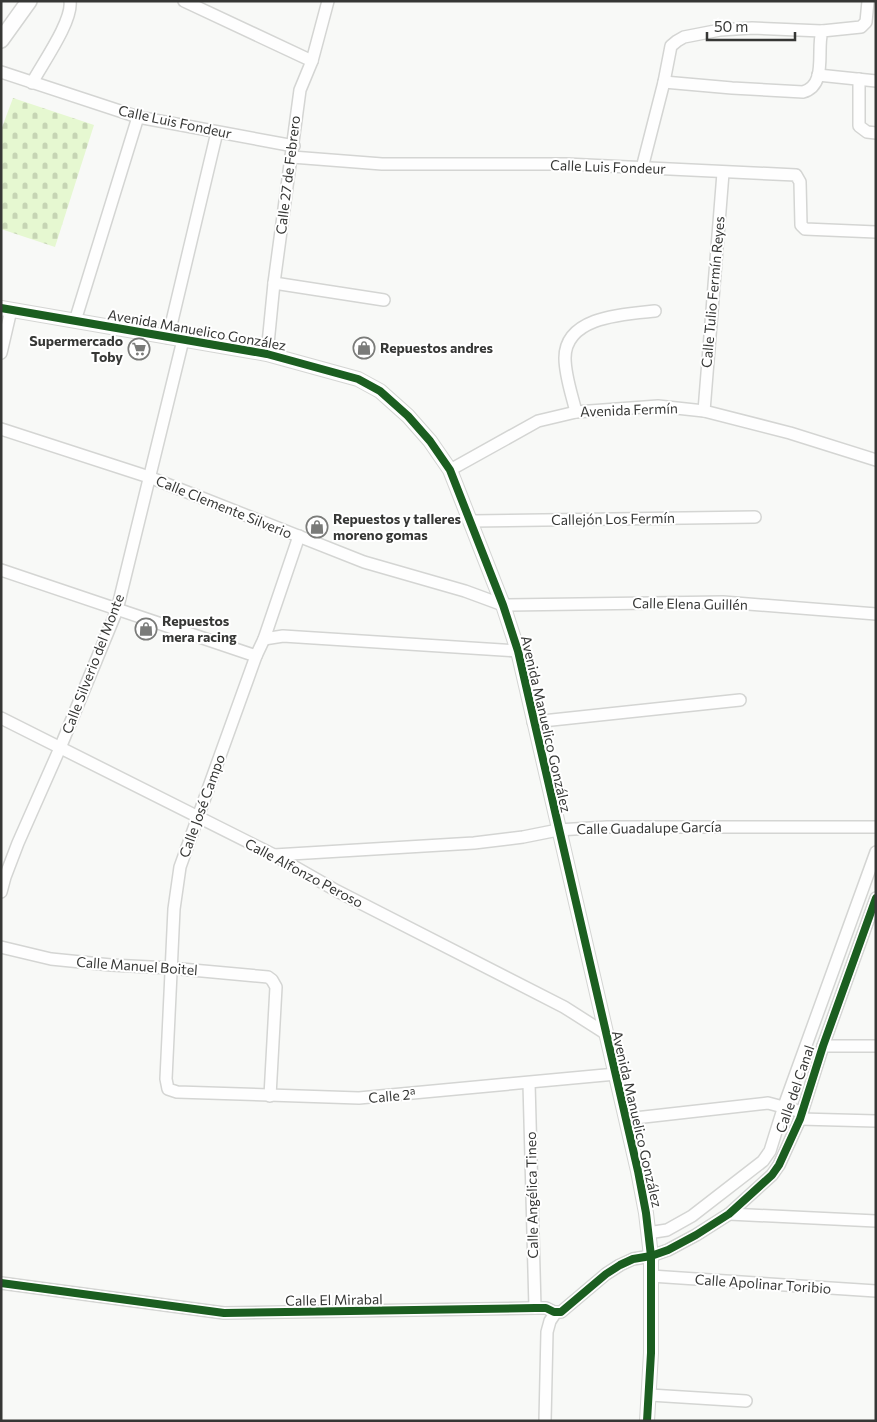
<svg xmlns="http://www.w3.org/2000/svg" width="877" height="1422" viewBox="0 0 877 1422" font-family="Commissioner,sans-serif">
	<defs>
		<pattern id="cemetery-stones" width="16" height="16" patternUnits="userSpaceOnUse" patternTransform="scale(1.25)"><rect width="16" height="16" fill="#e6f8d1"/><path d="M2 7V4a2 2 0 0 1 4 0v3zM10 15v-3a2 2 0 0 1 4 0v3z" fill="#c6d5b4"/></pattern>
	</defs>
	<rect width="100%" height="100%" fill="#f8f9f7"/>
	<path fill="url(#cemetery-stones)" d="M13,98L94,125L55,247L1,229V130Z"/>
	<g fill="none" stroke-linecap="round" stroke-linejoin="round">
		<g stroke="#d4d5d3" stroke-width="14">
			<g id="minor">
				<path d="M184,1L312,61"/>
				<path d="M1,72L138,117L294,146"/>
				<path d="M818,75L876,81"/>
				<path d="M859,79V126L867,132L876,133"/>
				<path d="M664,82L732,88L803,92C828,85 816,50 822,31L861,27L866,22L868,1"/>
				<path d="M32,83C42,64 73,21 70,1"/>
				<path d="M292,157L382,164H566L796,175L800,182L801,225L805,229L876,232"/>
				<path d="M642,168L664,82L671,46L677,41L684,37L720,30L752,28L822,31"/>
				<path d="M274,283L384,300"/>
				<path d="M75,321L138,117"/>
				<path d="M168,338L217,132"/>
				<path d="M1,353L11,310"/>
				<path d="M267,354L274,283L300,90L312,61L328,1"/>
				<path d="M704,411L723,173"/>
				<path d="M576,412C572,395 565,376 565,358C565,316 625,314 655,311"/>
				<path d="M1,429L149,477L364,562L465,591L503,605L723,602L876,614"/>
				<path d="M450,470L538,421L576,412L658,406L704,411L790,433L876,460"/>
				<path d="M471,521L755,517"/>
				<path d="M299,536L264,639L256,656L180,867L174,909L166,1079L168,1089L177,1092L359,1098L616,1074"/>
				<path d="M1,570L256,656"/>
				<path d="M264,639L283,636L518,651"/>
				<path d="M1,718L274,855L337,891L564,1007L605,1033"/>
				<path d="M533,722L740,700"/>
				<path d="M274,855L474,843L523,837L558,830L607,827H876"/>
				<path d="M1,892L5,877L18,843L60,748L117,610L183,340"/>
				<path d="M1,947L51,959L111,965L170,968L268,977L272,980L276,987L270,1096"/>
				<path d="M823,1046H876"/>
				<path d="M529,1083L535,1308"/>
				<path d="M626,1119L768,1103L802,1112"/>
				<path d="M800,1119L876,1121"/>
				<path d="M729,1214L876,1221"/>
				<path d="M648,1233L667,1230L692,1216L763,1161L770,1151L784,1106L876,852"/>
				<path d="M651,1276L876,1291"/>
				<path d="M1,1283L224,1313L535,1308H546L554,1312H561L606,1274L620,1265L633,1259L651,1256L668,1250L696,1235L729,1214L772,1175L779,1165L800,1119L823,1046L876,898"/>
				<path d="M650,1395L746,1401"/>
				<path d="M545,1421L547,1332L550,1321L556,1312"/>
			</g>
		</g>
		<g stroke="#d4d5d3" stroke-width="16">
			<path id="tertiary" d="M1,308L267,354L358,379L380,391L408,416L430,441L450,470L503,605L518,651L638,1171L646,1213L651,1256V1353L647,1421"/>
		</g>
		<g stroke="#d4d5d3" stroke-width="18">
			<path id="secondary" d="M1,40L29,1"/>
		</g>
		<use href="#minor" stroke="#fefefe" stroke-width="11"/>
		<use href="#tertiary" stroke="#fefefe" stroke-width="14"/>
		<use href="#secondary" stroke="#fefefe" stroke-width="15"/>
		<g stroke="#fff" stroke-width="11">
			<g id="cycleway">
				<path d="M1,308L267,354L358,379L380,391L408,416L430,441L450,470L503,605L518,651L638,1171L646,1213L651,1256V1353L647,1421"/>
				<path d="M1,1283L224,1313L535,1308H546L554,1312H561L606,1274L620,1265L633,1259L651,1256L668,1250L696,1235L729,1214L772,1175L779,1165L800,1119L823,1046L876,898"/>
			</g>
		</g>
		<use href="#cycleway" stroke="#1b5e20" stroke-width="8"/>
	</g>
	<defs>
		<g id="shop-ring" transform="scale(1.125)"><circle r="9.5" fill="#fff" stroke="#7a7b79" stroke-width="1.5"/><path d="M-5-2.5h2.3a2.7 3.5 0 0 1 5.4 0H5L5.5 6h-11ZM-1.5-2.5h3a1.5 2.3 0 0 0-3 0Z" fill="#7a7b79"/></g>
		<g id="supermarket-ring" transform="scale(1.125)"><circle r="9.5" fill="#fff" stroke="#7a7b79" stroke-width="1.5"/><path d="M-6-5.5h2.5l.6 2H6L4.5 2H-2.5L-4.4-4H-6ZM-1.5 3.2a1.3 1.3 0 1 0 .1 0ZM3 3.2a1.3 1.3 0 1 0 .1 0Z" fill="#7a7b79"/></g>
	</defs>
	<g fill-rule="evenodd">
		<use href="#shop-ring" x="364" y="348"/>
		<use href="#supermarket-ring" x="139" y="349"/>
		<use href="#shop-ring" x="317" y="527"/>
		<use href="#shop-ring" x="146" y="629"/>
	</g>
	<g text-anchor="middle" stroke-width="4" stroke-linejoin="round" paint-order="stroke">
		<g font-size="14" fill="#363735" stroke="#fff">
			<text transform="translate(175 122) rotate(12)" y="5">Calle Luis Fondeur</text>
			<text transform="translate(608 167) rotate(2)" y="5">Calle Luis Fondeur</text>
			<text transform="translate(288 175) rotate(-83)" y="5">Calle 27 de Febrero</text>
			<text transform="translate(713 292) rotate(-85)" y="5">Calle Tulio Fermín Reyes</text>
			<text transform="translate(197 330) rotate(10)" y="5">Avenida Manuelico González</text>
			<text transform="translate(629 410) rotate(-2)" y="5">Avenida Fermín</text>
			<text transform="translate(224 507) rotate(22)" y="5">Calle Clemente Silverio</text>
			<text transform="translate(613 519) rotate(-1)" y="5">Callejón Los Fermín</text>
			<text transform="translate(690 604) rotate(1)" y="5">Calle Elena Guillén</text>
			<text transform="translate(93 664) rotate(-69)" y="5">Calle Silverio del Monte</text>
			<text transform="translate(546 724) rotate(77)" y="5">Avenida Manuelico González</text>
			<text transform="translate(202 806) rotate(-70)" y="5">Calle José Campo</text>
			<text transform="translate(649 828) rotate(-1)" y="5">Calle Guadalupe García</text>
			<text transform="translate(304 873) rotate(28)" y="5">Calle Alfonzo Peroso</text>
			<text transform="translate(137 966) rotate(4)" y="5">Calle Manuel Boitel</text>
			<text transform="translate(795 1089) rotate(-71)" y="5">Calle del Canal</text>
			<text transform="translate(392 1096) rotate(-5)" y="5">Calle 2ª</text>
			<text transform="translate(637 1119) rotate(77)" y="5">Avenida Manuelico González</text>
			<text transform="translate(532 1195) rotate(-91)" y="5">Calle Angélica Tineo</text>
			<text transform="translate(763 1284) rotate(4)" y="5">Calle Apolinar Toribio</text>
			<text transform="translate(334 1300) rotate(-1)" y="5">Calle El Mirabal</text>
		</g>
		<g font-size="14" font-weight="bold" fill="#363735" stroke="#fff" text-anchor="start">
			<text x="123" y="346" text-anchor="end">Supermercado<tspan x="123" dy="16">Toby</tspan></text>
			<text x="380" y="353">Repuestos andres</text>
			<text x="333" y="524">Repuestos y talleres<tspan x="333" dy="16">moreno gomas</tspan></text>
			<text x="162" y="626">Repuestos<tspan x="162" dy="16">mera racing</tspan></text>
		</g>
	</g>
	<rect width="877" height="1422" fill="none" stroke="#363735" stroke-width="5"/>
	<path d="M707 32v8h88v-8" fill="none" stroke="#363735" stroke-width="2.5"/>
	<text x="714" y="32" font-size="15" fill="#363735" stroke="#ffffff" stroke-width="4" paint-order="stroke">50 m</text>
</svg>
